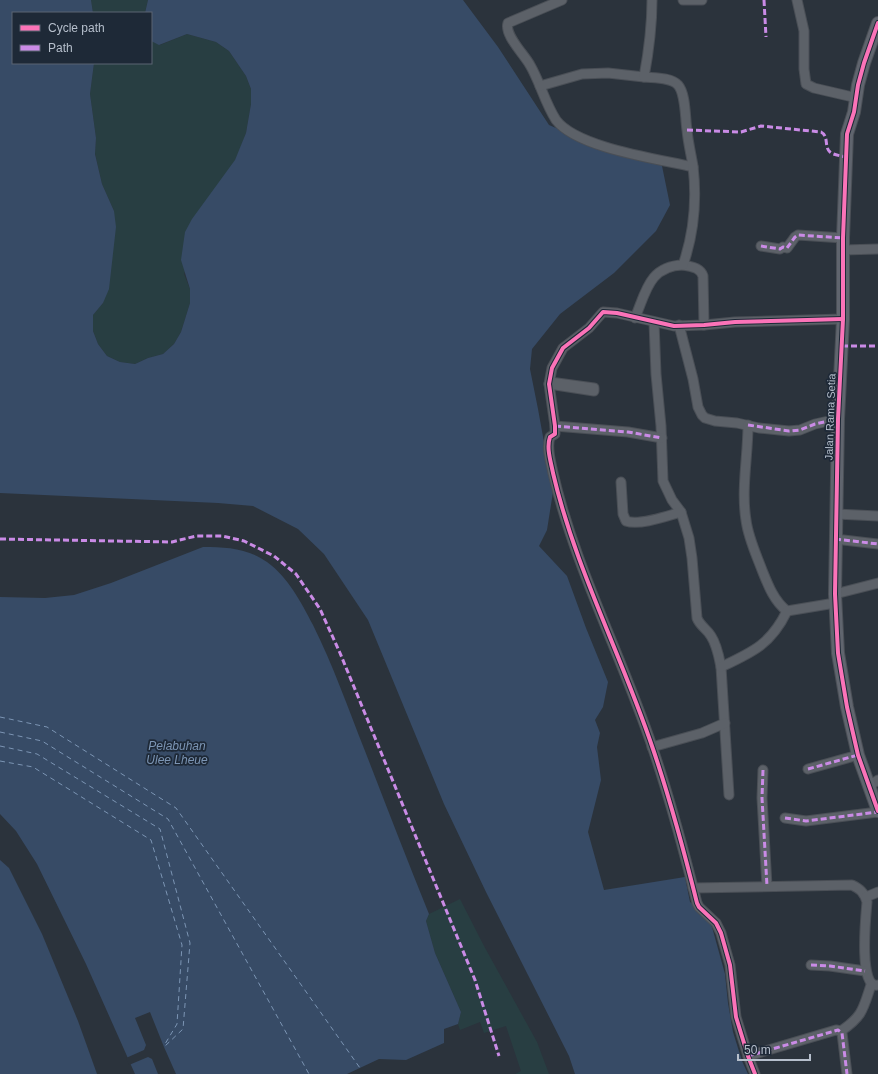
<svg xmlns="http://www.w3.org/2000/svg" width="878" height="1074" viewBox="0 0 878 1074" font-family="Arial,sans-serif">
	<rect width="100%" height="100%" fill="#2b333c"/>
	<g fill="#283e42">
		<path d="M91,0H148L145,13H93Z"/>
		<path d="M187,34L216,42L229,51L246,76L251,89V104L246,133L241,147L184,274L190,289V303L181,332L174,344L163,354L148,358L135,364L120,362L107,356L98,344L93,331V315L103,303L114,211L102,184L95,153L96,138L90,94L94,63H151V41L160,45Z"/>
		<path d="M460,899L484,946L537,1042L549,1074H515L521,1071L506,1026L484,1033L480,1022L460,1030L458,1024L461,1012L435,953L426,921L429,914Z"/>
	</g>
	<g fill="#374b66">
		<path d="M0,0H91L93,13H13V63H94L90,94L96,138L95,154L102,184L114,211L116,227L109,289L103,303L93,315V331L98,344L107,356L120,362L135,364L148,358L163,354L174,344L181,332L190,303V289L181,260L185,232L192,219L235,160L246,133L251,104V89L246,76L229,51L216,42L187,34L159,45L151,41V13H145L148,0H463L498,47L549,125L608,150L661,161L670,205L656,231L614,273L560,314L532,349L530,369L538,409L553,492L547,530L539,546L567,576L586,628L608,682L603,707L595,720L600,733L597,747L601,780L588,832L604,890L685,877L690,902L705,913L712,927L725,974L728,1003L733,1032L742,1061L748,1074H575L569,1056L486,892L444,804L368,620L324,554L298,529L253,506L218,503L0,493Z"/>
		<path d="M203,547C226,547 247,548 267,562C288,577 301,602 313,625C333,665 348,708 365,751C386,805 407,860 429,914L426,921L435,953L461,1012L458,1024L444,1029V1043L406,1060L379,1059L347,1074H135L86,964L37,864L16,831L0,814V597L45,598L74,595L111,583Z"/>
		<path d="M0,860L9,868L42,934L78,1021L97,1074H0Z"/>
	</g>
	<path fill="#2b333c" d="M150,1012L164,1047L176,1074H158L152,1059L148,1057L129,1065L126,1058L144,1050L146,1045L135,1018Z"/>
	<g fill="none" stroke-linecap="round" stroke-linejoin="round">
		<g stroke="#7c95b4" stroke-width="1" stroke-dasharray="5 4" stroke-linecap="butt">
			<path d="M0,717L47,727L176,808L360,1068"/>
			<path d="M0,732L42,741L168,819L309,1074"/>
			<path d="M0,746L37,754L160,829L190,943L183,1029L164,1047"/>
			<path d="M0,761L33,767L151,840L182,945L177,1024L165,1044"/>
		</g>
		<g stroke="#4a4f56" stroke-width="11">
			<g id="street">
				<path d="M562,0L508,23C504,35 524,54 530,65C540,82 545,103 556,120C577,148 659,159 693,167"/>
				<path d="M683,0H702"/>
				<path d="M797,0L804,31V69L806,84L814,88L857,98"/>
				<path d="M540,86L582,74L608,73L644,77"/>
				<path d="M761,246L780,249L783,247L787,248L795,237L798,235L843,238"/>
				<path d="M843,250L878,249"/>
				<path d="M683,265C691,267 700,267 703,276L704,325"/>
				<path d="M635,318C646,292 649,266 683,265C694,233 697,200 693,166C691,154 688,142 687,130C685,118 686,94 678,85C671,77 654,78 644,77C649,50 652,27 652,0"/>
				<path d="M654,322L656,374L661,426L663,481L672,500L681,512L689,538L692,558L697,618C700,626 707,629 711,636C717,645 719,657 721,667L729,795"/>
				<path d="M679,325L693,379L698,407L702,415L705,418L715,421L737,423L759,428L789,431L800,430L815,424L838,419"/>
				<path d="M550,382L594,388V391L549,384Z"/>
				<path d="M748,425C748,456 741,489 746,520C748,537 756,554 762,570C768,585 774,601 787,611L835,603"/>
				<path d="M555,426L628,432L662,438"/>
				<path d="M621,482L623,514L626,521C639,526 667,516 681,512"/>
				<path d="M836,514L878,516"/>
				<path d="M835,539L878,544"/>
				<path d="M835,594L878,583"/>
				<path d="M721,667C753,652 771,644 787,611"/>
				<path d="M652,747L702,733L725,723"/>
				<path d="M808,769L858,755"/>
				<path d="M763,770L762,798L767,886"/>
				<path d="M869,786L878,780"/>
				<path d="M785,818L806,821L878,812"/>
				<path d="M693,888L852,885C860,889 864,892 867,902C866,914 858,990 878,985"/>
				<path d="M866,897L878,892"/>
				<path d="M811,965L830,966L865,971"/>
				<path d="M841,1031L842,1033L847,1074"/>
				<path d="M748,1056L836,1030L841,1031C863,1016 863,1009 871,985"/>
				<path d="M755,1074L748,1056L736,1017L730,965L721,933L716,923L699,907L697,903C684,851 670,799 653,749C622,656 575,568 553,473C551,462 546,448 550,437L555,434V426L549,384L552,368L563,348L589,328L603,312L617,313L674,326L704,325L735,322L843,319"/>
			</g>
		</g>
		<g stroke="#4a4f56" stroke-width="14">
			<path id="secondary" d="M878,23L864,63L858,85L854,112L847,134L843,238V319L838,419L835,594L838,653L847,707L858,755L878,811"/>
		</g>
		<use href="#street" stroke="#5c6168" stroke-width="9"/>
		<use href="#secondary" stroke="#60656e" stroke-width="12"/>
		<g stroke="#ca8be6" stroke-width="3" stroke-dasharray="6 3" stroke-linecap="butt">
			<path d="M764,0L766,37"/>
			<path d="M687,130L741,132L761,126L821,132C829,136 824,147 830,152C833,155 842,156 846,157"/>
			<path d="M761,246L780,249L783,247L787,248L795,237L798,235L843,238"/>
			<path d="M842,346H878"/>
			<path d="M748,425L789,431L800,430L815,424L838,419"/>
			<path d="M555,426L628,432L662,438"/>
			<path d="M0,539L172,542L196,536H222L244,541L274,556L296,574L320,609L340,653L475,980L499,1056"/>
			<path d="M835,539L878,544"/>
			<path d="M808,769L858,755"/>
			<path d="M763,770L762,798L767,886"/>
			<path d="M785,818L806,821L878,812"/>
			<path d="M811,965L830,966L865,971"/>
			<path d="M748,1056L838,1030L842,1033L847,1074"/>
		</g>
		<g stroke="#1e2937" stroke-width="6">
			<g id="cycleway">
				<path d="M878,23L864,63L858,85L854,112L847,134L843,238V319L838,419L835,594L838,653L847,707L858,755L878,811"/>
				<path d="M755,1074L748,1056L736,1017L730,965L721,933L716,923L699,907L697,903C684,851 670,799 653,749C622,656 575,568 553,473C551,462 546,448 550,437L555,434V426L549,384L552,368L563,348L589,328L603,312L617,313L674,326L704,325L735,322L843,319"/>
			</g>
		</g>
		<use href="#cycleway" stroke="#fb73b8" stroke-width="4"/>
	</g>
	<g text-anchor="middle" stroke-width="3.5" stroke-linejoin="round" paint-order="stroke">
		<g font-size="11" fill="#b6bfcc" stroke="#1e2937">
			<text transform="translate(830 417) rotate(-88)" y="4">Jalan Rama Setia</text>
		</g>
		<g font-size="12" font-style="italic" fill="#7c95b4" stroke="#1e2937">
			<text x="177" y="750">Pelabuhan<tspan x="177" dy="14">Ulee Lheue</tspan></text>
		</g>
	</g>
	<rect x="12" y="12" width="140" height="52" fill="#1e2937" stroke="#5b6573"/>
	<rect x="20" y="25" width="20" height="6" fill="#fb73b8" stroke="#5b6573"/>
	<text x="48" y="32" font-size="12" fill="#b6bfcc">Cycle path</text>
	<rect x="20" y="45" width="20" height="6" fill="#ca8be6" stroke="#5b6573"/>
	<text x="48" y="52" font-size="12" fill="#b6bfcc">Path</text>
	<path d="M738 1054v6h72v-6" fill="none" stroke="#b6bfcc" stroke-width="2"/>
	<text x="744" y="1054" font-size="12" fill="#b6bfcc" stroke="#1e2937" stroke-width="3" paint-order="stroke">50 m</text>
</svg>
